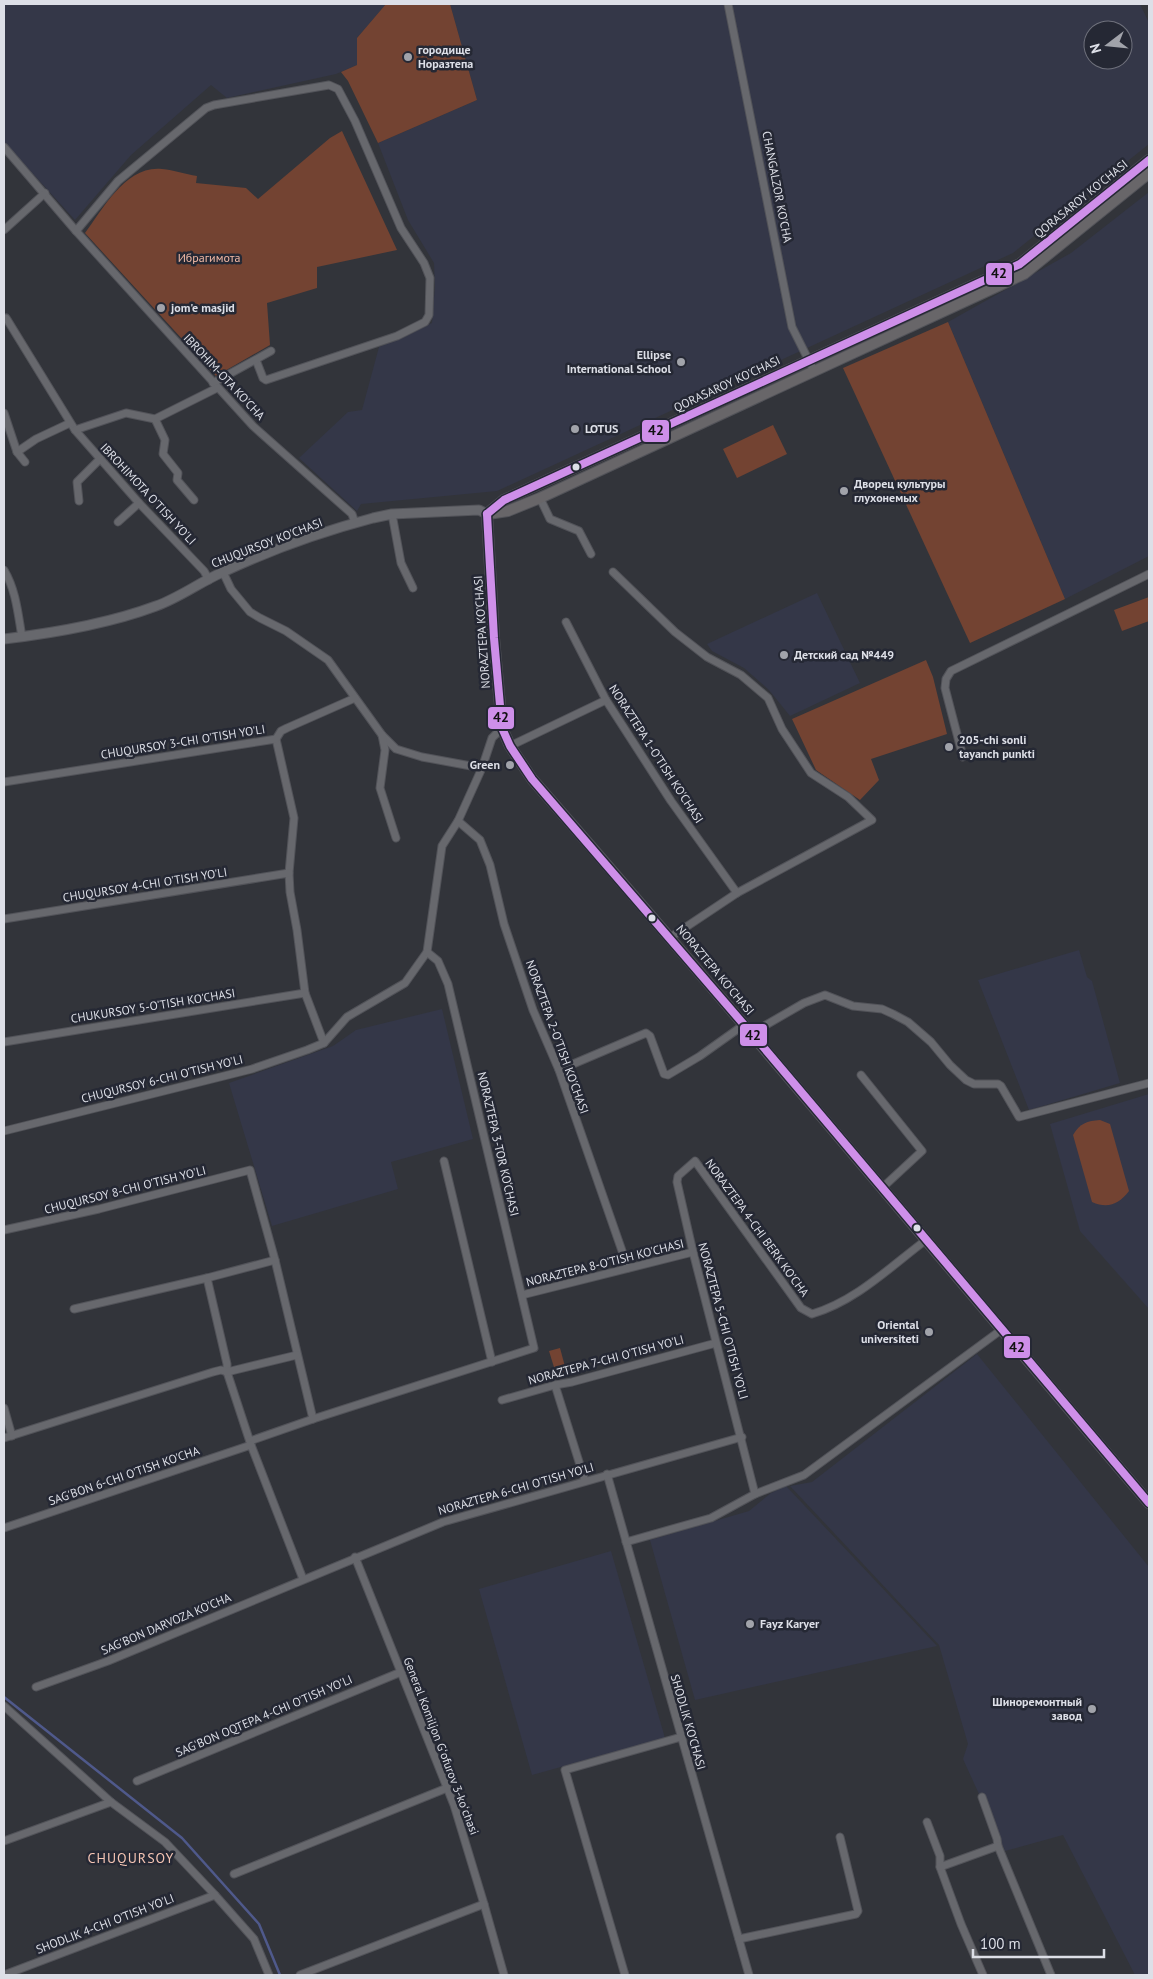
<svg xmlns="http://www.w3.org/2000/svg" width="1153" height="1979" viewBox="0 0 1153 1979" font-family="'PT Sans',sans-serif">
	<rect width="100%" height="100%" fill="#32343a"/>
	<g fill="#343748" fill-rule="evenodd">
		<path d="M4,4H386L357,38V65L336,74L227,98L211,85L131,155L75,220L4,142Z"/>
		<path d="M450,4H1140L1149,23V144L1013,253L497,491L361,504L357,511L299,458L348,412L362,410L379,347L432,323L435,286L434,263L408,220L378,143L477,100ZM1093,30H1123V60H1093Z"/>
		<path d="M1149,192V556L1065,599L948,322L1071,253Z"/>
		<path d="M817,593L860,683L790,716L769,690L744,668L712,651L707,644Z"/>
		<path d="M1079,950L1087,977L1092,981L1120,1083L1029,1110L978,980Z"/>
		<path d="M442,1009L473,1139L391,1162L398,1189L272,1226L229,1083L333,1046L356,1030Z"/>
		<path d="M1149,1094V1309L1080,1231L1050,1124Z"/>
		<path d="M977,1354L1149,1567V1975H1135L1063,1835L1005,1851L963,1759L968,1744L939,1645L790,1486L812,1482Z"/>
		<path d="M786,1486L937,1646L695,1700L650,1540L749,1511L771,1493Z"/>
		<path d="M611,1551L665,1738L532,1775L479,1589Z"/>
	</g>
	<g fill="#734332">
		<path d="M386,4H450L477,100L378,143L348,81L341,72L357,65V38Z"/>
		<path d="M342,131L397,250L317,267V288L267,303L270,345L216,376L85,233C103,209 126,165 162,169C174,170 185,174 197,176L196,183L246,188L258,199L330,138Z"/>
		<path d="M948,322L1065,599L970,643L843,368Z"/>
		<path d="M773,425L787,454L737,478L723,449Z"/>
		<path d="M1149,597V621L1122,631L1114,610Z"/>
		<path d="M926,660L933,677L947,734L871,759L879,780L860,800L816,770L792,719Z"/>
		<path d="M1100,1120L1110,1124L1129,1191C1119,1204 1108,1209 1092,1202L1073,1135C1080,1123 1087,1121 1100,1120Z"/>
		<path d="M560,1348L567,1374L557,1377L549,1351Z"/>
	</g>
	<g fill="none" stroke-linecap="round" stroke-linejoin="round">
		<path stroke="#4f598b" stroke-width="2.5" d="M4,1697L182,1838L259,1924L280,1975"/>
		<g stroke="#525359" stroke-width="9">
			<g id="minor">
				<path d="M728,4L792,327L814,371"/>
				<path d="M4,147L76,231L253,426L352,514L355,523"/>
				<path d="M4,230L45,193"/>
				<path d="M76,231L118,181L206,108L214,105L329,85L338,89L355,121L401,228L424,263L430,278L429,315L425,322L397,336L266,380L263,378L256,360"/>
				<path d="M4,319L6,318L8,321L75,430L139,503L204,571L209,580"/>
				<path d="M213,383L271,351"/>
				<path d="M4,413L17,452L25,462"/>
				<path d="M155,419L165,440L163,454L178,473L177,480L194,500"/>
				<path d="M75,430L126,413L155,419L217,388"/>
				<path d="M17,452L36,439L70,423"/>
				<path d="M540,498L550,519L579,531L591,554"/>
				<path d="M79,501L77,482L100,459"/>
				<path d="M392,514L401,563L413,588"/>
				<path d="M118,522L139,503"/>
				<path d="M4,570C16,590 18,614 22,637"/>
				<path d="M223,572L231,589L250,612L260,618L286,631L328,660L382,735L396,749L422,757L482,768"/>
				<path d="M613,572L675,632L707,657L741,675L768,698L782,729L811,773L848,797L872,820L737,893L671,937"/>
				<path d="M566,622L606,700L671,801L737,893"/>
				<path d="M382,735L385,750L380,788L396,838"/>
				<path d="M276,739L294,818L289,873L290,892L297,930L305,993L324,1043"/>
				<path d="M510,746L606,700"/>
				<path d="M963,757L945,688L946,679L951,671L1149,574"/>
				<path d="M4,782L276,739L281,731L287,728L355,698"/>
				<path d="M458,821L480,840L490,865L504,924L533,1010L559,1070L628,1268"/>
				<path d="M4,919L289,873"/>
				<path d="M752,1033L804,1003L825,995L853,1006L882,1009L893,1014L908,1022L931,1042L950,1065L966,1080L974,1084H998L1001,1086L1019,1117L1149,1083"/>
				<path d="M4,1042L305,993"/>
				<path d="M559,1070L646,1033L650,1036L664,1074L668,1075L700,1056L745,1024"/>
				<path d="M861,1075L922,1151L882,1188"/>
				<path d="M4,1131L252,1069L307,1050L324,1043L347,1017L405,983L427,952L442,846L458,821L482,768L492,738L502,728"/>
				<path d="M444,1161L492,1362"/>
				<path d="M4,1230L99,1209L250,1170L275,1260L313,1419"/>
				<path d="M207,1278L227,1364V1372L251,1445L303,1579"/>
				<path d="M522,1295L693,1252"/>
				<path d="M74,1309L207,1278L275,1260"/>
				<path d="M555,1385L585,1481"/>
				<path d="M502,1400L555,1385L572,1382L716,1343"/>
				<path d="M4,1408L12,1436"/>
				<path d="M4,1438L213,1372L221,1370L227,1372L297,1355"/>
				<path d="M250,1441L313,1419L534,1348L448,984L438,961L427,952"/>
				<path d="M607,1474L749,1975"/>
				<path d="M755,1494L693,1252L677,1182L678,1176L695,1161L801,1308L812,1314C856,1301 890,1267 926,1240"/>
				<path d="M4,1528L251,1445"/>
				<path d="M626,1542L711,1518L755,1494L804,1475L1001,1330"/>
				<path d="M355,1557L454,1805L484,1904L504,1975"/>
				<path d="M36,1687L108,1661L443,1522L742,1437"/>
				<path d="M4,1706L111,1802L165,1842L215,1895L254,1939L269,1975"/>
				<path d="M137,1781L401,1672"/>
				<path d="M982,1797L997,1839L998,1846L1051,1975"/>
				<path d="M927,1822L940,1856V1867L961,1924L983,1975"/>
				<path d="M4,1841L111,1802"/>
				<path d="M940,1867L998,1846"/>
				<path d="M234,1874L447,1788"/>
				<path d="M739,1939L856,1914L858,1911L840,1837"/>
				<path d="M4,1975L215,1895"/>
				<path d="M300,1975L484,1904"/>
				<path d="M625,1975L565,1770L681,1737"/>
			</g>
		</g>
		<g stroke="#525359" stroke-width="11">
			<path id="tertiary" d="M4,639C54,633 108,624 156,606C179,598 200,582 223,572C270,550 324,531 373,518L392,514L479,510L487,514"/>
		</g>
		<g stroke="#525359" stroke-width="12">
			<g id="secondary">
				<path d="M487,514L494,638L502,728L510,746L532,779C741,1017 943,1262 1149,1503"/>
				<path d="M487,514L504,500L1020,264L1149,160"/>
				<path d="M488,514L508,511L540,498L1024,274L1149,173"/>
			</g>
		</g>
		<use href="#minor" stroke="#67686d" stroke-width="7"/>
		<use href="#tertiary" stroke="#67686d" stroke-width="9"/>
		<use href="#secondary" stroke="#686669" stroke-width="10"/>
		<g stroke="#252834" stroke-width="11">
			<g id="bus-1">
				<path d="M487,514L494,638L502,728L510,746L532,779L765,1049L1149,1503"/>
				<path d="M487,514L504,500L1020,264L1149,160"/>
			</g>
		</g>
		<use href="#bus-1" stroke="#ce8fe9" stroke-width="8"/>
	</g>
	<g fill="#a1a3aa" stroke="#252834" stroke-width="2">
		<circle cx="408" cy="57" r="5"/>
		<circle cx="161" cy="308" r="5"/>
		<circle cx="681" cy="362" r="5"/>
		<circle cx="575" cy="429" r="5"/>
		<circle cx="844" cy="491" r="5"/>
		<circle cx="784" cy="655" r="5"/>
		<circle cx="949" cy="747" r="5"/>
		<circle cx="510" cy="765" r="5"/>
		<circle cx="929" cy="1332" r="5"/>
		<circle cx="750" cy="1624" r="5"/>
		<circle cx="1092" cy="1709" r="5"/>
	</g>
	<g fill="#dddfe7" stroke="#252834" stroke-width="2">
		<circle cx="576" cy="467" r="4.5"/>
		<circle cx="652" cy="918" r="4.5"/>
		<circle cx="917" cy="1228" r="4.5"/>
	</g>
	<g text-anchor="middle" stroke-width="5" stroke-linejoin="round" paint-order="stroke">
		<g font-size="12" font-weight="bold" fill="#dddfe7" stroke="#252834" text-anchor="start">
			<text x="418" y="54">городище<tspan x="418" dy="14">Норазтепа</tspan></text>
			<text x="171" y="312">jom'e masjid</text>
			<text x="671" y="359" text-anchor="end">Ellipse<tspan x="671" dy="14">International School</tspan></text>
			<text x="585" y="433">LOTUS</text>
			<text x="854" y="488">Дворец культуры<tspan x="854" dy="14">глухонемых</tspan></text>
			<text x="794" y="659">Детский сад №449</text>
			<text x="959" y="744">205-chi sonli<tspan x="959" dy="14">tayanch punkti</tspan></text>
			<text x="500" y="769" text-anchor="end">Green</text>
			<text x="919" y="1329" text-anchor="end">Oriental<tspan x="919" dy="14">universiteti</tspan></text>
			<text x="760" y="1628">Fayz Karyer</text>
			<text x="1082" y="1706" text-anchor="end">Шиноремонтный<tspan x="1082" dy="14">завод</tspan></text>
		</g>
		<g font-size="12" fill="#dddfe7" stroke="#252834">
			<text transform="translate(777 187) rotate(79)" y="4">CHANGALZOR KO'CHA</text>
			<text transform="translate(1081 199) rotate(-39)" y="4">QORASAROY KO'CHASI</text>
			<text transform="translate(224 377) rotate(47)" y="4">IBROHIM-OTA KO'CHA</text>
			<text transform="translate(727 384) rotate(-25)" y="4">QORASAROY KO'CHASI</text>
			<text transform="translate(148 494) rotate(47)" y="4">IBROHIMOTA O'TISH YO'LI</text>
			<text transform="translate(267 543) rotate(-21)" y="4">CHUQURSOY KO'CHASI</text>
			<text transform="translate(482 632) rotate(-94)" y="4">NORAZTEPA KO'CHASI</text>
			<text transform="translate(183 742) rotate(-9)" y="4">CHUQURSOY 3-CHI O'TISH YO'LI</text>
			<text transform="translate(656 754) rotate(57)" y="4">NORAZTEPA 1-O'TISH KO'CHASI</text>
			<text transform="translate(145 885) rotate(-9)" y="4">CHUQURSOY 4-CHI O'TISH YO'LI</text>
			<text transform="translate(715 970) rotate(50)" y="4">NORAZTEPA KO'CHASI</text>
			<text transform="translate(153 1006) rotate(-9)" y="4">CHUKURSOY 5-O'TISH KO'CHASI</text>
			<text transform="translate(557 1037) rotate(70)" y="4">NORAZTEPA 2-O'TISH KO'CHASI</text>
			<text transform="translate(162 1079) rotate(-14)" y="4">CHUQURSOY 6-CHI O'TISH YO'LI</text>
			<text transform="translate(498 1144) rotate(77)" y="4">NORAZTEPA 3-TOR KO‘CHASI</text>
			<text transform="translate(125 1190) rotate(-14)" y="4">CHUQURSOY 8-CHI O'TISH YO'LI</text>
			<text transform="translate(757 1228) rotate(54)" y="4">NORAZTEPA 4-CHI BERK KO'CHA</text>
			<text transform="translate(605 1263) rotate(-14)" y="4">NORAZTEPA 8-O'TISH KO'CHASI</text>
			<text transform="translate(723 1321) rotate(75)" y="4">NORAZTEPA 5-CHI O'TISH YO'LI</text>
			<text transform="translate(606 1360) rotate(-15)" y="4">NORAZTEPA 7-CHI O'TISH YO'LI</text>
			<text transform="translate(124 1476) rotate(-19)" y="4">SAG'BON 6-CHI O'TISH KO'CHA</text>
			<text transform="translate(516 1489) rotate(-16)" y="4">NORAZTEPA 6-CHI O'TISH YO'LI</text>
			<text transform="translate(166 1624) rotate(-23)" y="4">SAG'BON DARVOZA KO'CHA</text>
			<text transform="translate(264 1716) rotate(-23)" y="4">SAG'BON OQTEPA 4-CHI O'TISH YO'LI</text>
			<text transform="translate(688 1722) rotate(74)" y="4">SHODLIK KO'CHASI</text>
			<text transform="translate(441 1746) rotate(69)" y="4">General Komiljon Gʻofurov 3-koʻchasi</text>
			<text transform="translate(105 1924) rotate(-21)" y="4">SHODLIK 4-CHI O'TISH YO'LI</text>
		</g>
		<g font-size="12" fill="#f3bba7" stroke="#252834">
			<text x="209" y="262">Ибрагимота</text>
		</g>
		<g font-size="14" letter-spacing="1" fill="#f5c5b4" stroke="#252834">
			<text x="131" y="1863">CHUQURSOY</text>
		</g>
	</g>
	<g stroke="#252834" stroke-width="2">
		<rect x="985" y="262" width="28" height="24" rx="5" fill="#ce8fe9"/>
		<rect x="641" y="419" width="29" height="24" rx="5" fill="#ce8fe9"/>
		<rect x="487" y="706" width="28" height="24" rx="5" fill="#ce8fe9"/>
		<rect x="739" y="1023" width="29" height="24" rx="5" fill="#ce8fe9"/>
		<rect x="1003" y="1335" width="28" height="24" rx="5" fill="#ce8fe9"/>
	</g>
	<g font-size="14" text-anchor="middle" font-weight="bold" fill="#111">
		<text x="999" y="278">42</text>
		<text x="656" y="435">42</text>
		<text x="501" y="722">42</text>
		<text x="753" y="1040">42</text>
		<text x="1017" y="1352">42</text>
	</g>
	<rect width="1153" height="1979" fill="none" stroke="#dddfe7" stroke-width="10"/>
	<g transform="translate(1108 45) rotate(254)"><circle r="24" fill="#252834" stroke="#6f717c"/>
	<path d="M0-4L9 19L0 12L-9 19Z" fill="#a1a3aa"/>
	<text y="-8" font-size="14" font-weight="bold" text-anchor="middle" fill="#dddfe7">N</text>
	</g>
	<path d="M973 1949v8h131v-8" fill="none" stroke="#dddfe7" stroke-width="2.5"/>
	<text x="980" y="1949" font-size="15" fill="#dddfe7" stroke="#252834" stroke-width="4" paint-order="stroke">100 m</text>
</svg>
